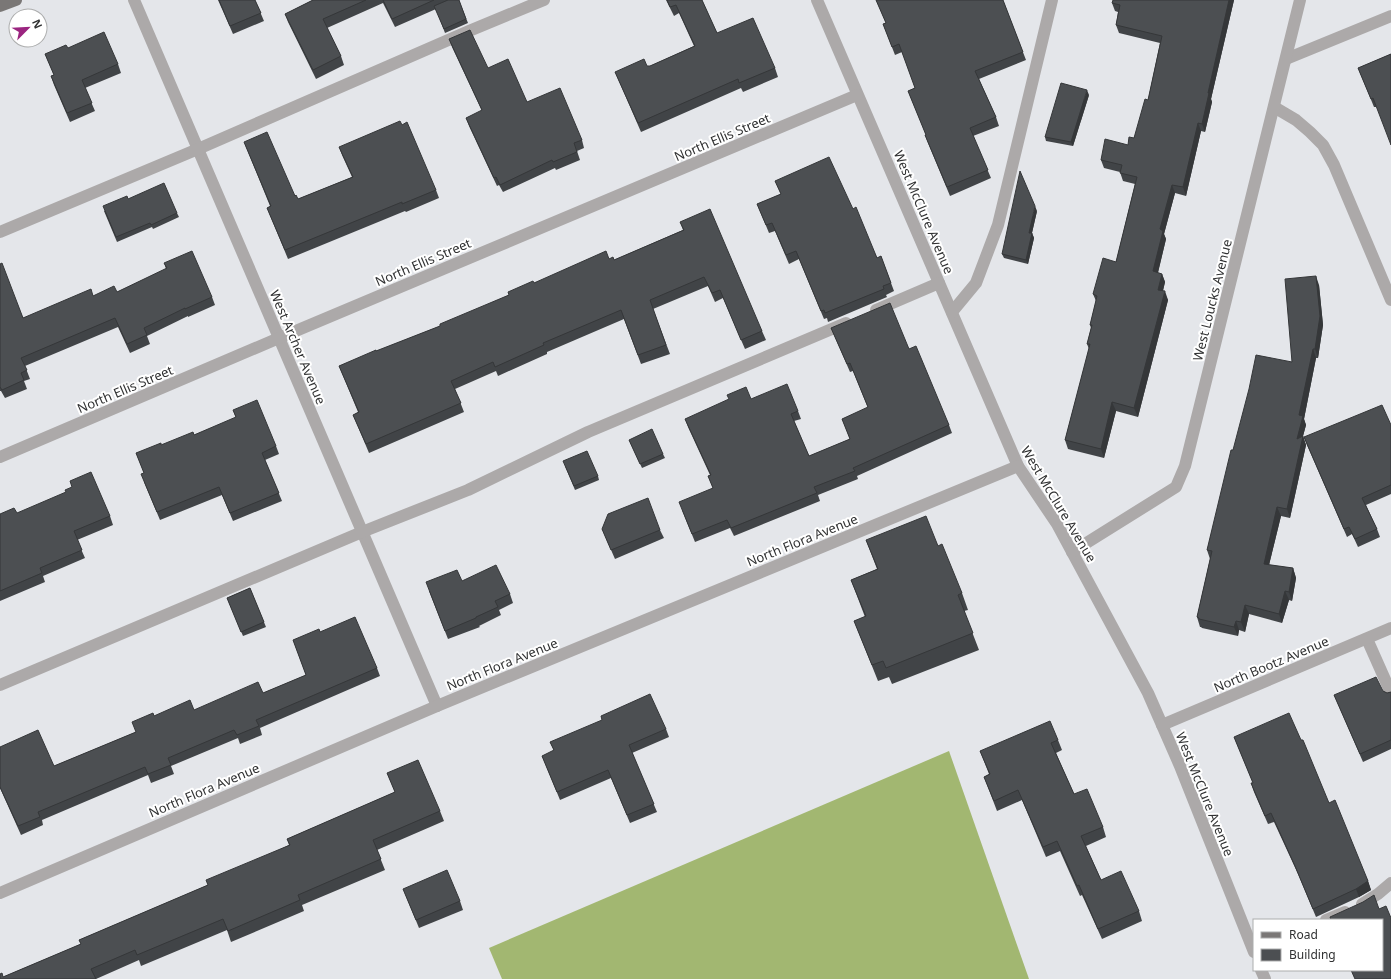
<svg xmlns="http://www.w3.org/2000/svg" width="1391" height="979" viewBox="0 0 1391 979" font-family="'Noto Sans',sans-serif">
	<rect width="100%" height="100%" fill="#e4e6ea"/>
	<path fill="#a2b771" d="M949,751L1029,979H502L489,948Z"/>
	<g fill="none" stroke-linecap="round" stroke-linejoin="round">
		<g stroke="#aca9a9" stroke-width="12">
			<path d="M134,0L437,706"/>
			<path d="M817,0L1018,466L1057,524L1148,693L1180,766L1254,952"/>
			<path d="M1286,59L1391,16"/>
			<path d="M1274,107L1296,120L1310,132L1323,145L1334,165L1391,300"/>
			<path d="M0,232L198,149L469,31L544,0"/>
			<path d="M876,310L939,283"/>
			<path d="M952,312L976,283L998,225L1052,0"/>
			<path d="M0,457L279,338L857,95"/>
			<path d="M1072,552L1176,487L1185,466L1300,0"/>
			<path d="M1367,639L1391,693"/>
			<path d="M0,685L362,532L468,490L588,432L846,323"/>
			<path d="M1162,725L1391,628"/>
			<path d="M0,893L437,706L1018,466"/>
			<path d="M1362,904L1378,894L1391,883"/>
			<path d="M1326,920L1345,912"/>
			<path d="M1261,970L1265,979"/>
		</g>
		<path stroke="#7a7776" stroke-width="12" d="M0,6L16,0"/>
	</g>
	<g fill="#414447">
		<path d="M218,0H255L264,21L233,34Z"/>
		<path d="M313,0H459L468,23L445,33L436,9L395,27L383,3L327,28L341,56L344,65L316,79L288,22L285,14Z"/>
		<path d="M666,0H702L717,33L775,68L778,77L743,92L741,88L641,132L615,72L650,66L694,46L679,13L674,16Z"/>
		<path d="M876,0H1003L1026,60L979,79L996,117L999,126L973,136L991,178L950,196L928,143L925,135H926L908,91L915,88L902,52L895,55L883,24L886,23Z"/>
		<path d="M1234,0L1211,99L1212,102L1205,132L1201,131L1186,196L1175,193L1164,234L1166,239L1158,273L1162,274L1165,282L1163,291L1168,300L1138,417L1116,411L1104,458L1068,449L1065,440L1089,349L1087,344L1091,328L1090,325L1096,301L1093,294L1116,262L1135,184L1123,181L1120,172L1104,168L1101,160L1128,145L1134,138L1148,100L1160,43L1119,33L1116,25L1118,12L1115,11L1112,3Z"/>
		<path d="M449,39L488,68L527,102L582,140L584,148L577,151L580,160L556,170L555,168L503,192L499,185L497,186L469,126L466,118L482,111L452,47Z"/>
		<path d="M68,48L118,64L121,73L85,88L95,111L70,122L54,85L51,76L54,75L45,54Z"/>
		<path d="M1391,54L1376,107H1374L1358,68Z"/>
		<path d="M1089,95L1073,146L1046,141L1045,137Z"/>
		<path d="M244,142L298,199L352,177L342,155L339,147L436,190L439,198L406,212L405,211L288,259L267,208L270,206Z"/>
		<path d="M775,181L853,209L877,258L881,256L894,291L886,295L887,297L828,322L827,318L824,319L799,259L789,264L775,231L769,233L757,204L781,194Z"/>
		<path d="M128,199L177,213L179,217L153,229L152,227L117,242L104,211Z"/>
		<path d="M1037,211L1032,233L1034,238L1028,264L1004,258L1002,254Z"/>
		<path d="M680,222L762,331L766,340L745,349L723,298L715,302L708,286L653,309L670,354L641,364L624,319L547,352V354L498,376L496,371L455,389L464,412L369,453L353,415L358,412L339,366L440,326L509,295L534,283L609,259L614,260L683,230Z"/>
		<path d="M164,263L212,297L215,305L188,317V316L147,336L150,344L130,353L118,327L25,366L30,379L24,381L27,389L5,398L1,391H0V264L23,318L93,296L117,292L166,269Z"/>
		<path d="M1319,285L1323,325L1318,358H1316L1304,419L1306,425L1303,436L1306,445L1290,518L1281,516L1269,565L1293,568L1296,578L1292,601L1289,600L1282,623L1249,614L1245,632L1239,630L1238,636L1202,628L1201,627H1200L1197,617L1210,559L1207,550L1233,450L1292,362Z"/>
		<path d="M831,328L909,349L949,425L952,433L857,476L858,479L818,495L820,501L734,536L730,528L695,542L682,510L713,488L708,476L710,475L688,427L685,419L751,399L798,411L801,419L794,421L809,456L850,439L842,419L868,408L853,371L850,372Z"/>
		<path d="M233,410L276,446L279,454L265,460L282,501L233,521L222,495L160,520L144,482V473L136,453L194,435L236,418Z"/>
		<path d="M1391,425V494L1366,505L1377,529L1380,537L1358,547L1352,534L1347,537L1307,445L1304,437Z"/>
		<path d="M629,440L663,454L665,458L642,468Z"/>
		<path d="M565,466L598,476L599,480L575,490Z"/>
		<path d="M17,513L110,516L113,525L77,540L85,558L43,576L45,582L0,601V514Z"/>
		<path d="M602,529L660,530L664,538L615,559Z"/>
		<path d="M866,540L938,546L962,593L968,610L964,611L979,650L892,684L889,677L878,681L854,621L865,617L851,580L877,569Z"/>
		<path d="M462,581L510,594L513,603L499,610L501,615L479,626L480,627L448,639L429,591Z"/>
		<path d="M250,588L266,627L243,636L227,598Z"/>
		<path d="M320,632L377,668L380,676L260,728L262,735L240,744L238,738L171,766L174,774L151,783L148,775L42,820L43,825L21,835L0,788V747L54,766L136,732L154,716L194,710L263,693L306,675L293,640Z"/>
		<path d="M1383,691L1387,693L1391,692V749L1363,762L1334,695Z"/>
		<path d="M666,729L669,737L632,753L657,812L630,823L611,778L560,800L542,756L554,751L550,742Z"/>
		<path d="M1234,737L1329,803L1368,881L1371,890L1359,897L1316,917L1298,874L1274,822L1268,824L1254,792L1251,783H1253Z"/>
		<path d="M1058,740L1062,750L1056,753L1074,794L1103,827L1106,837L1086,846L1101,880L1139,911L1142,921L1102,939L1082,895L1080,896L1060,851L1046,857L1022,800L997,811L984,777L989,774L980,751Z"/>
		<path d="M387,773L440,811L444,821L377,850L385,870L302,905L304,911L231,942L227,930L141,966L139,960L96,979H0L3,977L81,944L79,940L208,885L289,845L287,839L395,792Z"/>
		<path d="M403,889L460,901L463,910L419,928Z"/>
	</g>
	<g fill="#353739">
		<path d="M1229,0H1234L1211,99L1212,102L1205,132L1202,124L1208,93Z"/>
		<path d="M1087,90L1089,95L1073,146L1071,142Z"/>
		<path d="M1198,123L1201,131L1186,196L1183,187Z"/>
		<path d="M1172,185L1175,193L1164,234L1166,239L1156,280L1153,271L1160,229Z"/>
		<path d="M1035,206L1037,211L1031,237L1029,233Z"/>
		<path d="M1032,233L1034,238L1028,264L1026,260Z"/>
		<path d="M1162,274L1165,282L1161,298L1158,290Z"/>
		<path d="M1316,276L1319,285L1323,325L1318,358L1315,349Z"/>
		<path d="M1165,291L1168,300L1138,417L1134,408Z"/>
		<path d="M1313,349L1316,358L1304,419L1306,425L1303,436L1306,445L1290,518L1287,509L1299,415Z"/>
		<path d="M1112,402L1116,411L1104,458L1101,449Z"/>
		<path d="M1277,507L1281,516L1267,573L1264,564Z"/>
		<path d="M1293,568L1296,578L1292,601L1289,592Z"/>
		<path d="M1285,591L1289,600L1282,623L1279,614Z"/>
		<path d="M1245,605L1249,614L1245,632L1241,622Z"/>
		<path d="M1236,621L1239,630L1238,636L1234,627Z"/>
		<path d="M1368,881L1371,890L1359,897L1356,889Z"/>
	</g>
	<g fill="#4c4f52" stroke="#353739">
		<path d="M219,0H255L261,13L230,26Z"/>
		<path d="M313,0H366L323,19L341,56L313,70L285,14Z"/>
		<path d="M383,0H434L392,19Z"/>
		<path d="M448,0H459L466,19L444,29L434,6Z"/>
		<path d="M667,0H702L717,33L753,18L775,68L739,83L738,79L638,123L615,72L644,59L647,66H650L695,46L676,5L670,7Z"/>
		<path d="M876,0H1003L1023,52L975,71L996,117L970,128L988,170L947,187L925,135H926L908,91L915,88L899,44L892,47L883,24L886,23Z"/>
		<path d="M1113,0H1229L1208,93H1209L1202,124L1198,123L1183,187L1172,185L1160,229L1163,231L1153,271L1162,274L1158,290L1165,291L1134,408L1112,402L1101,449L1065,440L1090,344H1087L1092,325H1090L1097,296L1093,294L1103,258L1116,262L1137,177L1120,173L1122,165L1101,160L1105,139L1128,145L1129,137L1134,138L1145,99L1148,100L1162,36L1116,25L1120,5L1112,3Z"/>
		<path d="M470,30L488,68L508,59L527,102L560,88L582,140L574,143L577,152L553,162L552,160L500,185L496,177L494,178L466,118L482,110L449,39Z"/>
		<path d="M104,32L118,64L82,80L92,103L67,113L51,76L54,75L45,54L66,45L68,48Z"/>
		<path d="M1391,54V145L1373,98L1371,99L1358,68Z"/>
		<path d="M1061,83L1087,90L1071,142L1045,137Z"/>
		<path d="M400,121L402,125L407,122L436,190L402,204V202L285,250L267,208L271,206L244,142L267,132L295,196L296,195L298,199L353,177L339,147Z"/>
		<path d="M829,157L853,209L856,207L877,258L881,256L891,283L883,286L884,289L825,313L824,310L821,311L796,251L786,255L772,223L766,225L757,204L781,194L775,181Z"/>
		<path d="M1020,171L1035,206L1029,233H1032L1026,260L1002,254Z"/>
		<path d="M164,183L177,213L151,225L150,223L116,237L103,206L127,196L128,199Z"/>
		<path d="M710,209L762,331L741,340L720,290L712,293L704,277L650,300L666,345L638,355L621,310L543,343L544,345L495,367L493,362L451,381L461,403L366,444L353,415L359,412L339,366L376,350V351L440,326V324L509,295L508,292L533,281L534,283L606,251L609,259L613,257L614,260L684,230L680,222Z"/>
		<path d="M192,251L212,297L185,309V308L144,328L147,335L127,344L115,318L21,358L27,370L21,373L24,380L2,390L0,387V264L2,263L23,318L91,289L93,296L114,286L117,292L167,268L164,263Z"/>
		<path d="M1316,276L1320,316L1315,349H1313L1299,415L1303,416L1297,439L1303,436L1287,509L1277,507L1264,564L1293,568L1289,592L1285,591L1279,614L1245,605L1241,622L1236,621L1234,627L1199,619V618L1197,617L1212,551L1207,550L1231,450H1233L1249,389L1256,355L1292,362L1285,279Z"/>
		<path d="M890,303L909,349L916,346L949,425L853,468L855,471L814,487L817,493L731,528L727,520L692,534L679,502L713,488L708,476L711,475L685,419L729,399L727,395L746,387L751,399L787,384L798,411L791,414L809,456L850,439L842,419L868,407L850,363L847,364L831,328Z"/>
		<path d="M257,400L276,446L262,453L279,493L230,513L219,487L157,512L141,474L144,473L136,453L161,443V445L193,432L194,435L236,417L233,410Z"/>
		<path d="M1382,405L1391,425V485L1362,498L1377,529L1355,539L1349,527L1344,529L1304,437Z"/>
		<path d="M652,429L663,454L640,464L629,440Z"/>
		<path d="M587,451L598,476L574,486L563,461Z"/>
		<path d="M91,472L110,516L74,531L82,550L40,568L42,573L0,591V514L14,508L17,513L66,492L65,490L72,487L70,481Z"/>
		<path d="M648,498L660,530L611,550L602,529L608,514Z"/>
		<path d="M926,516L938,546L942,544L962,593L958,595L973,633L886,668L883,661L872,665L854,621L866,616L851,580L878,569L866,540Z"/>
		<path d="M496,565L510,594L495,601L498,607L476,617V618L445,631L426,582L457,570L462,581Z"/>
		<path d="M250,588L264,622L241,632L227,598Z"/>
		<path d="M355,617L377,668L256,720L259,726L237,735L234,730L168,758L171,765L148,774L145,767L38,812L40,817L18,826L0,787V747L38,730L54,766L136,732L132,722L153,713L154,716L190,700L194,710L258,682L263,693L306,675L293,640L319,629L320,632Z"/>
		<path d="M1376,677L1383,691L1387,693L1391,692V740L1360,754L1334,695Z"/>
		<path d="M650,694L666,729L629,745L654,804L627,815L608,770L557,792L542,756L554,750L550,742L602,720L601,716Z"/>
		<path d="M1289,713L1301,740H1303L1329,803L1335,800L1368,881L1356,889L1313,909L1295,866L1271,813L1265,816L1251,783H1253L1234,737Z"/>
		<path d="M1050,721L1058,740L1051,743L1074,794L1087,789L1103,827L1081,836L1101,880L1121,871L1139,911L1098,929L1079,885L1077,886L1057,841L1043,847L1018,790L994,801L984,777L990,774L980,751Z"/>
		<path d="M418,760L440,811L373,840L381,859L298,895L300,900L228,931L223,919L137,955L135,950L91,969L96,979H0V974L2,973L3,977L81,944L79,940L208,885L206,880L290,845L287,839L395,792L387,773Z"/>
		<path d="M447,870L460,901L416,920L403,889Z"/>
		<path d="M1374,895L1379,909L1386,906L1391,918V979H1355L1351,970H1382V920H1331L1330,917L1363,902Z"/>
	</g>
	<g text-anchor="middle" stroke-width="4" stroke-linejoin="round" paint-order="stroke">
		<g font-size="13" fill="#303132" stroke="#fff">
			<text transform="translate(722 137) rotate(-23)" y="5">North Ellis Street</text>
			<text transform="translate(924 212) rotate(67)" y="5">West McClure Avenue</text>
			<text transform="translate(423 262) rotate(-23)" y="5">North Ellis Street</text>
			<text transform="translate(1212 300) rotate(-76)" y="5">West Loucks Avenue</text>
			<text transform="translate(298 347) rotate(67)" y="5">West Archer Avenue</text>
			<text transform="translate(125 389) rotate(-23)" y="5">North Ellis Street</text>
			<text transform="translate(1059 504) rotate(59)" y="5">West McClure Avenue</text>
			<text transform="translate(802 540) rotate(-22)" y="5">North Flora Avenue</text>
			<text transform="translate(502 664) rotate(-22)" y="5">North Flora Avenue</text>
			<text transform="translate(1271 664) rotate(-23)" y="5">North Bootz Avenue</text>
			<text transform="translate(204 790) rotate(-23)" y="5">North Flora Avenue</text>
			<text transform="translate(1205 794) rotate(68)" y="5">West McClure Avenue</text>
		</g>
	</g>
	<rect x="1253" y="919" width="130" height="52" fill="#ffffff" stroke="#acadad"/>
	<rect x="1261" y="932" width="20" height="6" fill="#7a7776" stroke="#acadad"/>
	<text x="1289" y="939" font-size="12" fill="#303132">Road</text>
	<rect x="1261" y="949" width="20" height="12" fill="#4c4f52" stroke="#acadad"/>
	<text x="1289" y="959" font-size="12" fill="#303132">Building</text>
	<g transform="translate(28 28) rotate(66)"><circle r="19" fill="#ffffff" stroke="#acadad"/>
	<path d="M0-3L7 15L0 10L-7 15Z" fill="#9b2580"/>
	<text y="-6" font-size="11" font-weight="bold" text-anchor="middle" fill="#303132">N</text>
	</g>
</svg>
